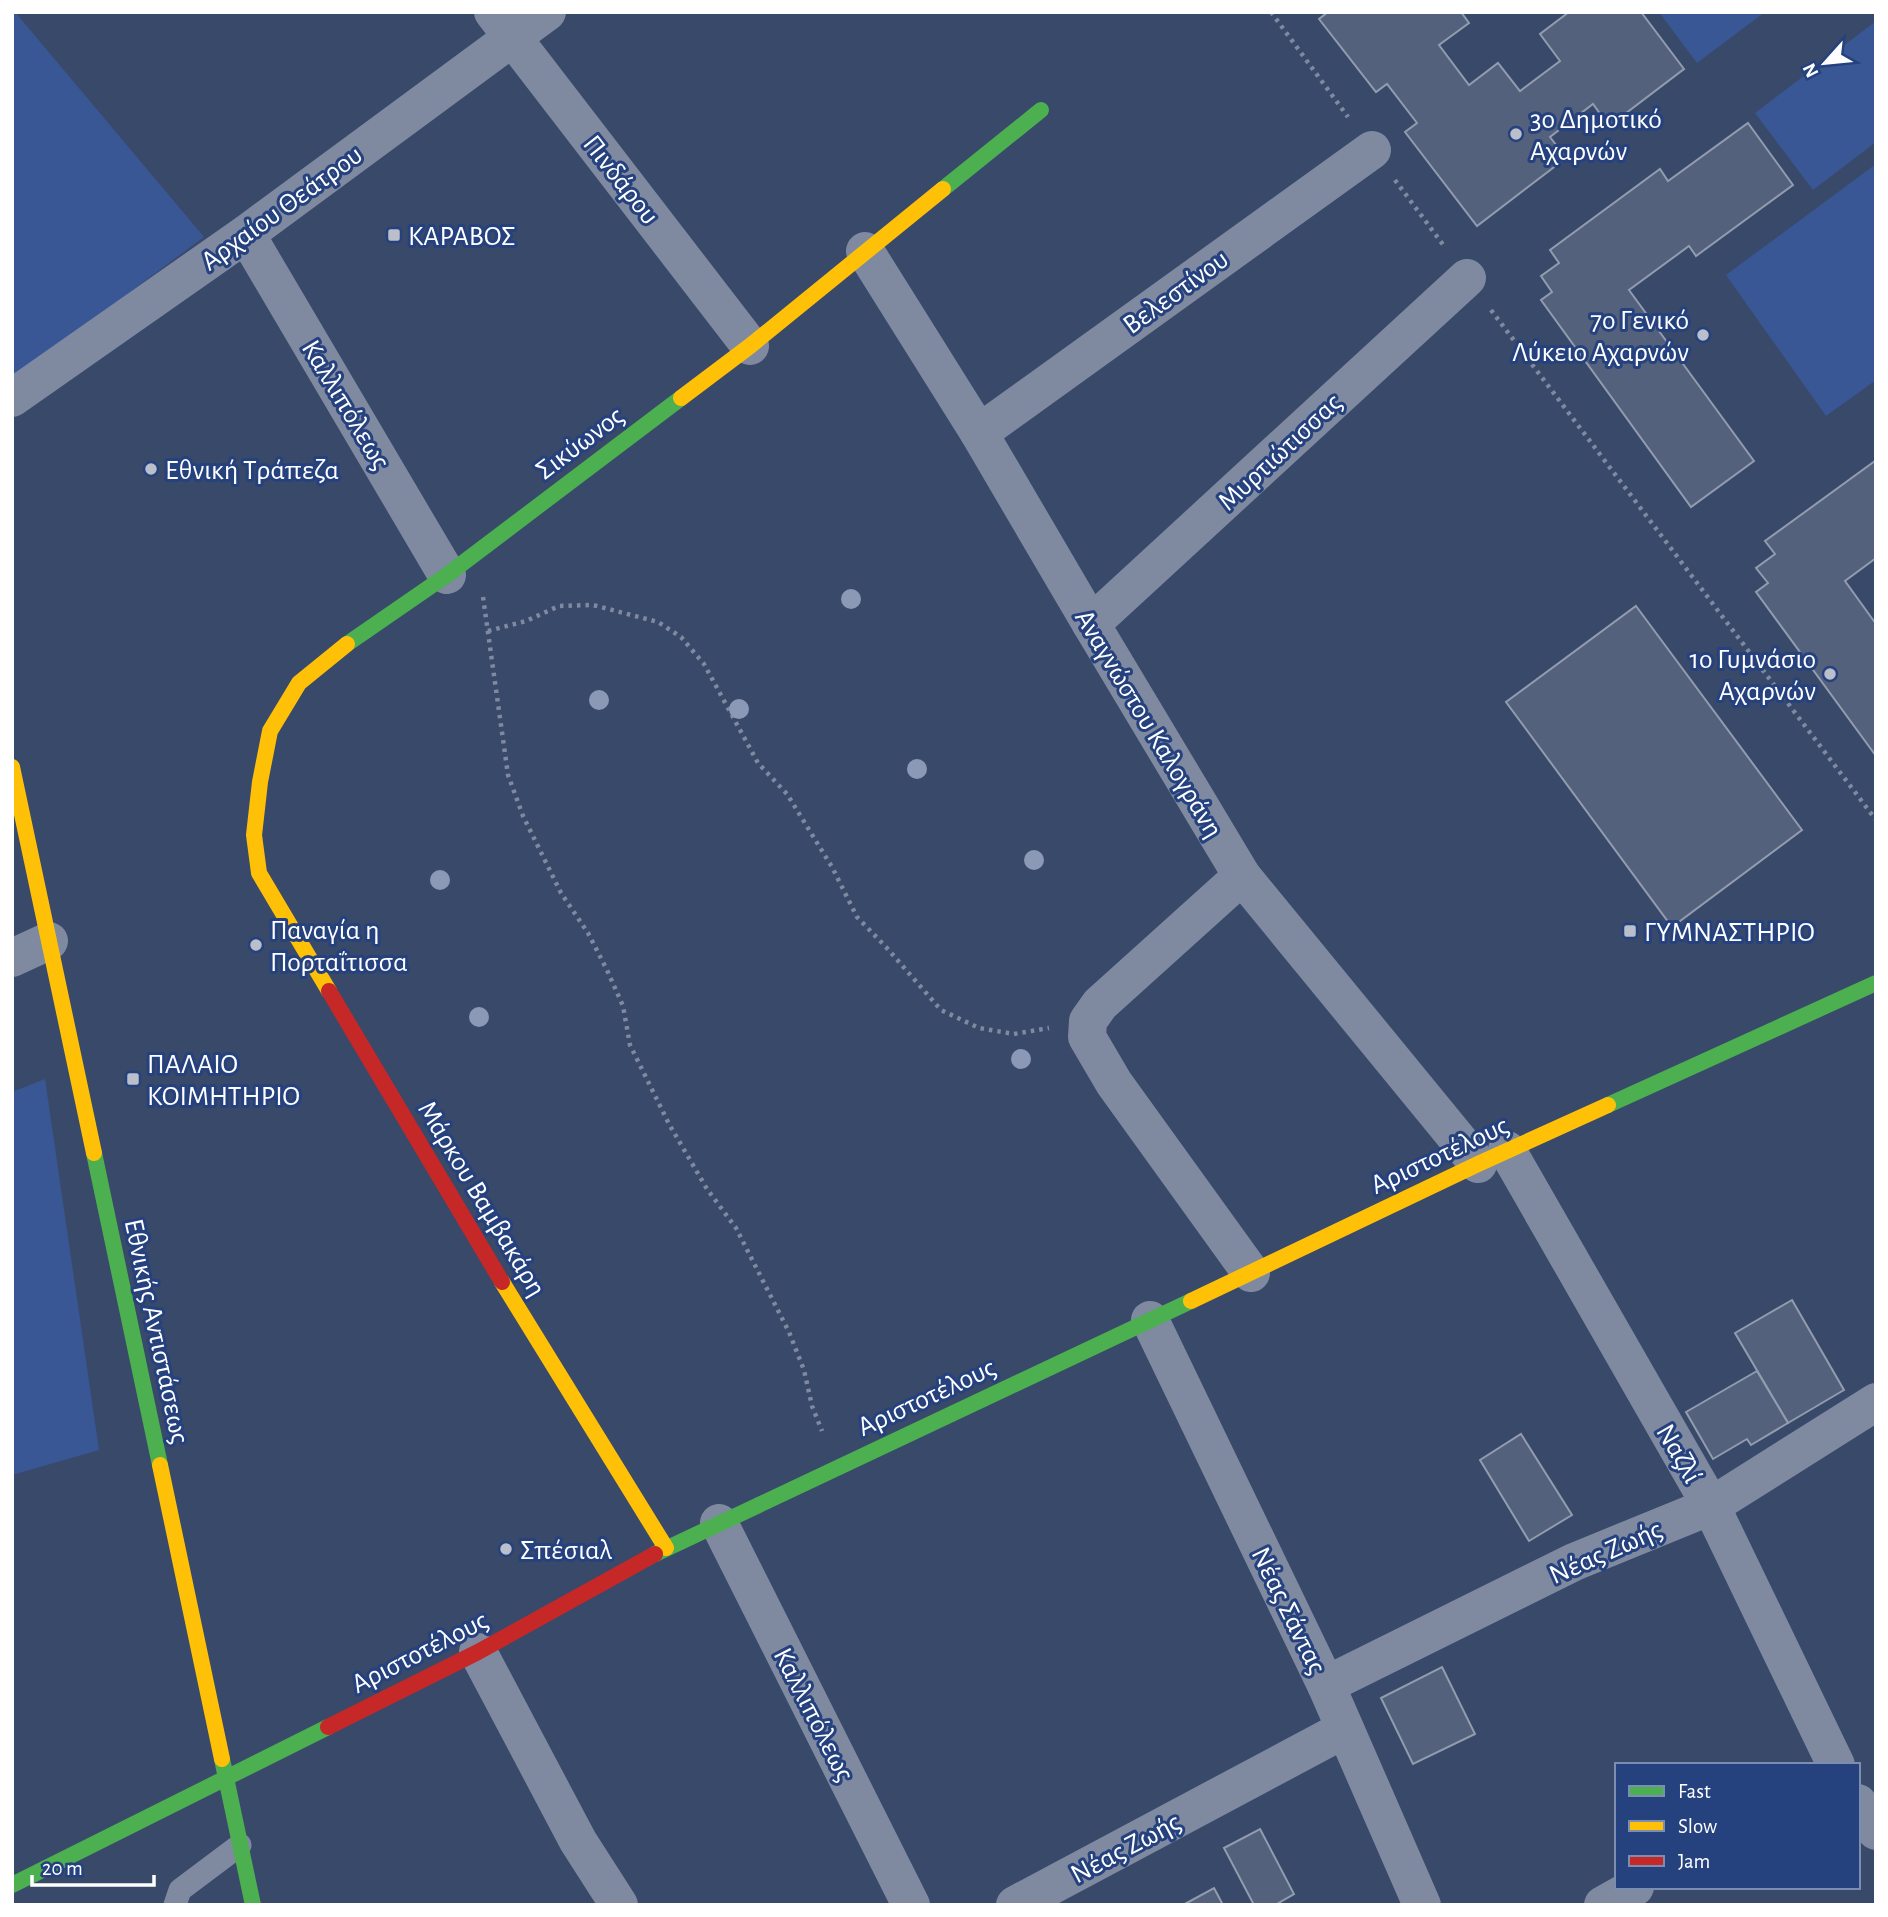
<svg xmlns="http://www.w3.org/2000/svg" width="1888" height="1917" viewBox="0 0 1888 1917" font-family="'Alegreya Sans',sans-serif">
	<rect width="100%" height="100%" fill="#39496a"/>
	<g fill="#395795">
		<path d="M12,12H15L204,237L17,376L12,375Z"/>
		<path d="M1659,12H1765L1697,63Z"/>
		<path d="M1876,21V142L1813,190L1755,113Z"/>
		<path d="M1876,164V380L1826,416L1726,275Z"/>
		<path d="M45,1079L99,1450L12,1475V1092Z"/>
	</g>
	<g fill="#54617c" stroke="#929caf" stroke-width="2">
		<path d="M1328,12H1461L1469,23L1439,45L1469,85L1498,63L1520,91L1560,61L1540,34L1569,12H1641L1684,69L1609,126L1593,104L1550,137L1566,158L1477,226L1405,132L1417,123L1387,84L1376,92L1319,19Z"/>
		<path d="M1748,123L1793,185L1696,256L1689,246L1629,290L1754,461L1691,507L1541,300L1552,292L1541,276L1559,263L1550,250L1660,169L1668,181Z"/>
		<path d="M1875,461L1876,558L1845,581L1876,624V756L1756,592L1768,583L1756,568L1775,554L1765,541Z"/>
		<path d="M1636,606L1802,830L1672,927L1506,702Z"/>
		<path d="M1792,1300L1844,1390L1788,1423L1735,1333Z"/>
		<path d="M1757,1371L1788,1423L1751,1445L1747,1439L1713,1459L1686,1412Z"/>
		<path d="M1521,1434L1572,1515L1529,1541L1480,1460Z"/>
		<path d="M1442,1667L1475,1734L1413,1764L1381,1698Z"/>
		<path d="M1260,1829L1294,1894L1275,1905H1254L1224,1848Z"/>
		<path d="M1214,1888L1223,1905H1183Z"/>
	</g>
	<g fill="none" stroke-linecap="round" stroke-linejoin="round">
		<g stroke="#7f8aa1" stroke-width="4.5" stroke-dasharray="3.5 5" stroke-linecap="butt">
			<path d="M1271,12L1348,117"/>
			<path d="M1395,180L1444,246"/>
			<path d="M1491,310L1876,820"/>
			<path d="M483,597L508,775L523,816L561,893L588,933L607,970L623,1006L630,1045L669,1124L707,1189L736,1228L789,1332L804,1370L812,1406L822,1431"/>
			<path d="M488,631L526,621L559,606L593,605L658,622L681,637L704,664L758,763L787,794L832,867L857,917L886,947L941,1010L979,1028L1014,1034L1049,1028"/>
		</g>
		<path stroke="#7f8aa1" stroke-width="23" d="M175,1905L180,1890L240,1845"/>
		<g stroke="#7f8aa1" stroke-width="38">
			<path d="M493,12L750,346"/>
			<path d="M246,234L447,575"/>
			<path d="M865,251L979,433L1091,624L1242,876L1478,1164"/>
			<path d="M12,398L246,234L547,12"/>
			<path d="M979,433L1372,150"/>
			<path d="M1091,624L1467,278"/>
			<path d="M1242,876L1100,1004L1088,1021L1087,1037L1114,1083L1251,1273"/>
			<path d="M12,958L49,941"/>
			<path d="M1507,1150L1711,1506L1836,1765"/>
			<path d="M1150,1320L1326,1685L1422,1905"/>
			<path d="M719,1523L911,1905"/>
			<path d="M478,1652L578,1841L619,1905"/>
			<path d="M1326,1685L1574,1562L1711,1506L1876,1402"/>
			<path d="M1858,1803L1876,1831"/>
			<path d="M1015,1905L1345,1729"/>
			<path d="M1603,1905L1635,1887"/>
		</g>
		<g stroke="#4caf50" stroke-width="16">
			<path d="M943,189L1041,110"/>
			<path d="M347,644L447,575L681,398"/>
			<path d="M1608,1105L1876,983"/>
			<path d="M94,1153L160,1465"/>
			<path d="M655,1554L1191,1301"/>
			<path d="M222,1759L253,1905"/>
			<path d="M12,1885L328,1727"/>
		</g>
		<g stroke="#ffc107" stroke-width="16">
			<path d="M681,398L750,346L943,189"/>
			<path d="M12,767L94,1153"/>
			<path d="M329,991L259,873L254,835L260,782L270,731L299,683L347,644"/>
			<path d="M502,1282L666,1548"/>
			<path d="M1191,1301L1478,1164L1608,1105"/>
			<path d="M160,1465L222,1759"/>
		</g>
		<g stroke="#c62828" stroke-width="16">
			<path d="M329,991L502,1282"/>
			<path d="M328,1727L478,1652L655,1554"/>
		</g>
	</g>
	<g fill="#8b99b6">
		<circle cx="851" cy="599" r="10"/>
		<circle cx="599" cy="700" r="10"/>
		<circle cx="739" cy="709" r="10"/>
		<circle cx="917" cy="769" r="10"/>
		<circle cx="1034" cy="860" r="10"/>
		<circle cx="440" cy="880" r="10"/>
		<circle cx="479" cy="1017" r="10"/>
		<circle cx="1021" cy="1059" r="10"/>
	</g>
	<g fill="#babfcb" stroke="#25417e" stroke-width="2.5">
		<circle cx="1516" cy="134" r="7"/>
		<rect x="387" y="228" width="14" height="14" rx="3.5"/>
		<circle cx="1703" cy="335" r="7"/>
		<circle cx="151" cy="469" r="7"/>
		<circle cx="1830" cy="674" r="7"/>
		<rect x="1623" y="924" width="14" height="14" rx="3.5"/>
		<circle cx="256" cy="945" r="7"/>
		<rect x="126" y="1072" width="14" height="14" rx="3.5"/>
		<circle cx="506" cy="1549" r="7"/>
	</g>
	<g text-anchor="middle" stroke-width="6" stroke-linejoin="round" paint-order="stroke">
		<g font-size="28" fill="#fff" stroke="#25417e" text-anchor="start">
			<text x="1530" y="128">3ο Δημοτικό<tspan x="1530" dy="32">Αχαρνών</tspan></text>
			<text x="408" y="245">ΚΑΡΑΒΟΣ</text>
			<text x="1689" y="329" text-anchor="end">7ο Γενικό<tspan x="1689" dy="32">Λύκειο Αχαρνών</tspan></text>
			<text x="165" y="479">Εθνική Τράπεζα</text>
			<text x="1816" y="668" text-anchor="end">1ο Γυμνάσιο<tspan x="1816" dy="32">Αχαρνών</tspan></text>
			<text x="270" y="939">Παναγία η<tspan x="270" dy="32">Πορταΐτισσα</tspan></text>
			<text x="1644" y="941">ΓΥΜΝΑΣΤΗΡΙΟ</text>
			<text x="147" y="1073">ΠΑΛΑΙΟ<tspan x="147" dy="32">ΚΟΙΜΗΤΗΡΙΟ</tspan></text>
			<text x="520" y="1559">Σπέσιαλ</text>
		</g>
		<g font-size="28" fill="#fff" stroke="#25417e">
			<text transform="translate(622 179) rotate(52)" y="10">Πινδάρου</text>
			<text transform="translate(281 207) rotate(-36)" y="10">Αρχαίου Θεάτρου</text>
			<text transform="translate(1175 291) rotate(-36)" y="10">Βελεστίνου</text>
			<text transform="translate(347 404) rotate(59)" y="10">Καλλιπόλεως</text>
			<text transform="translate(579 442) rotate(-37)" y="10">Σικύωνος</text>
			<text transform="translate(1279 451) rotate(-43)" y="10">Μυρτιώτισσας</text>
			<text transform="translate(1150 723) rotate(59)" y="10">Αναγνώστου Καλογράνη</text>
			<text transform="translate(1439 1154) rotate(-25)" y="10">Αριστοτέλους</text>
			<text transform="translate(483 1198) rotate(59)" y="10">Μάρκου Βαμβακάρη</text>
			<text transform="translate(158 1331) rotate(78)" y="10">Εθνικής Αντιστάσεως</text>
			<text transform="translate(926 1396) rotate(-25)" y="10">Αριστοτέλους</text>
			<text transform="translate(1680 1453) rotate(60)" y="10">Ναζλί</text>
			<text transform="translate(1605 1551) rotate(-24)" y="10">Νέας Ζωής</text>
			<text transform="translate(1290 1610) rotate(64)" y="10">Νέας Σάντας</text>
			<text transform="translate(419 1651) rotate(-27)" y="10">Αριστοτέλους</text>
			<text transform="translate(815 1714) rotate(63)" y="10">Καλλιπόλεως</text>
			<text transform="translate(1125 1847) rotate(-28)" y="10">Νέας Ζωής</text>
		</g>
	</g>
	<rect width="1888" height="1917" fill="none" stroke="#ffffff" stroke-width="28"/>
	<rect x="1615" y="1763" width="245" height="126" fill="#25417e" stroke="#7c8db2" stroke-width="2"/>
	<rect x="1629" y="1786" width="35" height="10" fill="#4caf50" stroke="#7c8db2" stroke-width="2"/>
	<text x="1678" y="1798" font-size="21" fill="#ffffff">Fast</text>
	<rect x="1629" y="1821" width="35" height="10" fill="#ffc107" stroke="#7c8db2" stroke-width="2"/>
	<text x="1678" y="1833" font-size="21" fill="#ffffff">Slow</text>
	<rect x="1629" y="1856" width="35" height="10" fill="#c62828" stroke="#7c8db2" stroke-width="2"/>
	<text x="1678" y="1868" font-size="21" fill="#ffffff">Jam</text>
	<g transform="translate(1825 63) rotate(243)" stroke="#25417e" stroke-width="5" paint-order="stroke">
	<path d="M0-5L12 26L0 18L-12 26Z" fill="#ffffff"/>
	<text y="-10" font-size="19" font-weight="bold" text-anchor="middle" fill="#ffffff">N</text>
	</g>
	<path d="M32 1875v10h122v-10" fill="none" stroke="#ffffff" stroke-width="3.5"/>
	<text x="42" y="1875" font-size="21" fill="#ffffff" stroke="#25417e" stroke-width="5" paint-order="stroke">20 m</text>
</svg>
